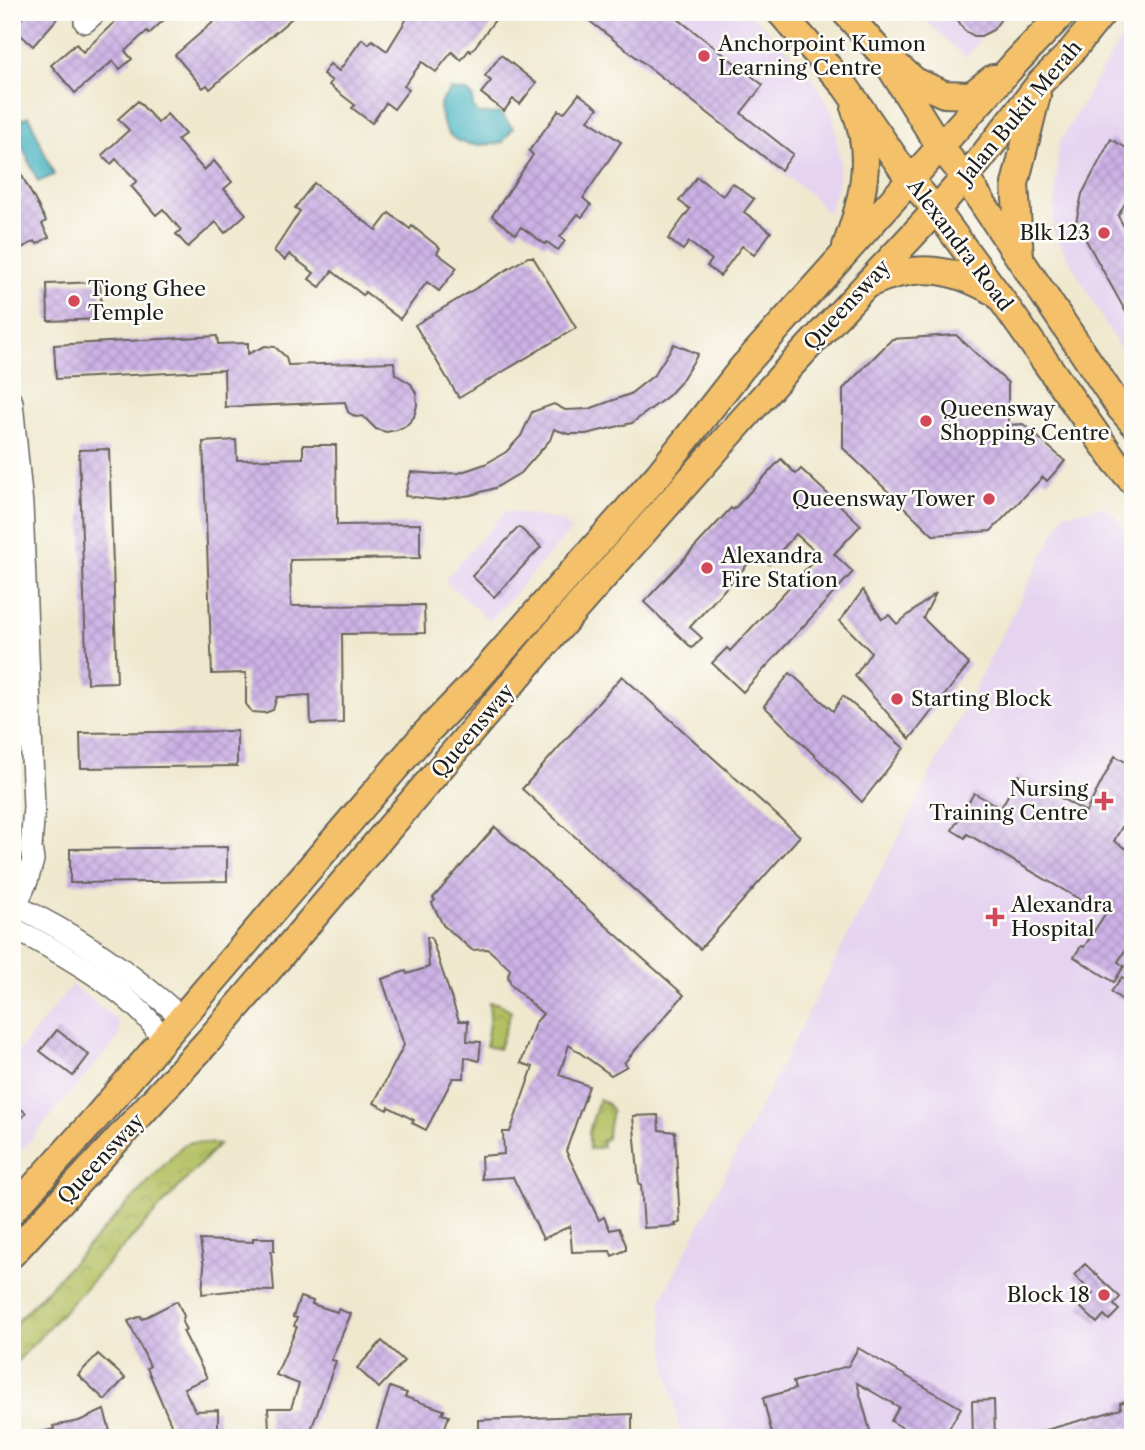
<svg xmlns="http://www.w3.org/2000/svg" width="1145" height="1450" viewBox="0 0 1145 1450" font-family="'Libre Caslon Text',serif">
	<defs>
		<pattern id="park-crowns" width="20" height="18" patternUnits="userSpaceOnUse" patternTransform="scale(1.75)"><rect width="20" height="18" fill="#b2c062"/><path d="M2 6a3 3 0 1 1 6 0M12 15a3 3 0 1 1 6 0" fill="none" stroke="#98a454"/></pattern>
		<pattern id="building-cross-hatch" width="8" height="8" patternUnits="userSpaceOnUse" patternTransform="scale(1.75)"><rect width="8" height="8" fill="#ccb2e5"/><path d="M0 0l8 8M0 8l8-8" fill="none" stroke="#af98c4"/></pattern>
	</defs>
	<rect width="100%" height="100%" fill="#fdfcf7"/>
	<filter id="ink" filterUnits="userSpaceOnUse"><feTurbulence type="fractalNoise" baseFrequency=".0143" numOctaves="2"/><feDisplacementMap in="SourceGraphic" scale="14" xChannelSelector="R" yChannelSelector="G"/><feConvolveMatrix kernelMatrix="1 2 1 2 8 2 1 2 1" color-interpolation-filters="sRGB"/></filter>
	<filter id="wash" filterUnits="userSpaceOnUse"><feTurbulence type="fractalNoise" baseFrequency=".00686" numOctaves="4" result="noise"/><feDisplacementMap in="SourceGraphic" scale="28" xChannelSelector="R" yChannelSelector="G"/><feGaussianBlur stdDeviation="1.57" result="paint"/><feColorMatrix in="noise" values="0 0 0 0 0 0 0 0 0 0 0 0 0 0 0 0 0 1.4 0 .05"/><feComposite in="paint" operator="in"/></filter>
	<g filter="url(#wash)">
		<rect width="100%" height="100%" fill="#efe8ce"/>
		<g fill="#e5d3f0">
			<path d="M574,12H749L811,74L833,114L840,162L838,185L828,214L811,195Z"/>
			<path d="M916,12H1000L966,58Z"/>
			<path d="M1133,17V372L1053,231L1059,143Z"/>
			<path d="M1105,506L1133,535V1438H681L667,1369L661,1300L1064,514Z"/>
			<path d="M506,511L563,521L571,530L490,621L444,580Z"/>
			<path d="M72,985L117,1020L119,1024V1037L12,1162V1060Z"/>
		</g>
		<g fill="url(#park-crowns)" stroke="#676e3f" stroke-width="2">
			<path d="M489,1002L500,1004L511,1011L499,1049L486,1046L490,1015Z"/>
			<path d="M599,1099L607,1103L612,1110L607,1138L602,1142L603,1147L589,1149V1132Z"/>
			<path d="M192,1142L219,1144L12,1367V1327L183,1145Z"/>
		</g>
		<g fill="#45b2c1" stroke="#30676e" stroke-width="2">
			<path d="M451,89L454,91L465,90L473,97V107L478,114L500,113L513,128L502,143C467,147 441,147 440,103Z"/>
			<path d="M29,116L54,175L38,182L12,123Z"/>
		</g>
		<g id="blocks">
			<g fill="url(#building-cross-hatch)">
				<path d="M27,12H63L33,46L13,28Z"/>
				<path d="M125,12H172L149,34L147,31L125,51L132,59L120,69L113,61L75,93L51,65L76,44L83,52Z"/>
				<path d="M225,12H299L210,89L207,85L203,88L175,55Z"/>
				<path d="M411,12H484L495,20L471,52L469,50L461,60L452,52L436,72L422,62L404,86L409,89L394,109L386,103L372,123L352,108L355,105L329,85L332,81L323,74L330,64L339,71L362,39L369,44L372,40L387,51Z"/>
				<path d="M578,12H669L763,85L741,113L793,154L781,170Z"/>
				<path d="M953,12H1006L993,30L981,36H974L964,30Z"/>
				<path d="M501,55L536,83L520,104L513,99L504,111L481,93L491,81L485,76Z"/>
				<path d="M579,94L598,108L588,120L621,142L583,198L591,205L582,217L578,214L560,237L565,241L558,250L547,242L545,244L521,227L516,234L492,216L533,155L529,151L559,110L564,113Z"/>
				<path d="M138,101L158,123L167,114L185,134L177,140L204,170L214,161L232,182L224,189L246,214L225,233L216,222L188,247L176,234L181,230L163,209L156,215L131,186L137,181L116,159L111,164L102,155L129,130L118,119Z"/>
				<path d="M1111,139L1133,152V189L1118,216L1133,243V325L1076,222L1082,194Z"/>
				<path d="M12,157L46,221L42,224L49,237L37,244L35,241L12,253Z"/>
				<path d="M697,177L723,196L732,183L754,199L744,212L771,232L754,255L742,246L720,276L707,266L712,260L689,242L683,250L668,239L690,209L679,201Z"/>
				<path d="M314,183L376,230L389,213L410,229L412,226L440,248L437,253L457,268L439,291L427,282L400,319L365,292L363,295L332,271L320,287L309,279L314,273L289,254L285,260L274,251L300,211L295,208Z"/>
				<path d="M528,257H533L576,328L459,398L415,325Z"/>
				<path d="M100,282L102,319L48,321L47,284Z"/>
				<path d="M956,335L1008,383V425L1023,424L1065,461L1047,481L1043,477L991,531L933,535L843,448V389L892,339Z"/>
				<path d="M217,336L218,344L248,343V354L265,346L275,347L286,357L288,365L394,362L395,374L411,384L416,393L417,405L414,417L406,426L397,430L386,432L376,429L363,416L356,417L348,412L345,402L225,407L224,370L56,379L54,345Z"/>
				<path d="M674,344L698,354L680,383L668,396L632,423L586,434H568L554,429L550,440L522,472L495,488L471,495L439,500L405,496L411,472L436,474L459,473L485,464L506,452L521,436L532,412L554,404L565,410L589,409L630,394L654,375Z"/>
				<path d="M236,440L237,460L303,458V445H336L337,525L420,524V558L290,560L291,606L424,605L425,633L342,634L343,723L311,724L310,695L277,697L273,710L265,713L252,712L246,704V673L212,674L203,442Z"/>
				<path d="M109,449L117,682L87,683L79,450Z"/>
				<path d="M781,459L796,474L801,469L861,525L834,554L853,572L743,692L712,663L727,648L730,651L819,555L796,534L769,564L758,553L690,627L702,638L692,648L644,602L731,508L733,510Z"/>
				<path d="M519,527L541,547L494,597L472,576Z"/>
				<path d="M863,590L882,619L889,615L897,624L936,593L923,618L969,664L910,739L855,676L871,652L840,621Z"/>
				<path d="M790,673L833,711L843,696L904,748L862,802L764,706Z"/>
				<path d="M622,676L800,836L700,949L522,789Z"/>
				<path d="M237,731V766L81,768L80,733Z"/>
				<path d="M1115,756L1129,764L1128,766L1133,769V807L1114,841L1133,853V937L1118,962L1124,966L1114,982L1074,957L1081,946L1084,947L1105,914L967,834L965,838L952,830L974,793L1001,808L1019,775L1086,812Z"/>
				<path d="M495,827L684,995L624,1063L627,1066L611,1075L569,1045L559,1075L589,1086L566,1151L599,1220L604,1217L610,1230L619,1228L626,1245V1250L612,1256L610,1251L572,1252L570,1226L543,1239L513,1177L482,1179L481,1156L504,1154L503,1132H510L533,1067L521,1063L535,1023L543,1014L511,985L508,976L510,969L488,949L472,950L443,925L432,903L435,900L433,898Z"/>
				<path d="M227,847V881L70,883V849Z"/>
				<path d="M427,937H431L459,1021H468L467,1041L481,1042L479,1061L465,1057L464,1078H453L426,1130L412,1123L414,1120L389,1107L387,1110L374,1103L404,1045L382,979L406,971L407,974L429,967Z"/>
				<path d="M1122,977L1133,985V1007L1111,992Z"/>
				<path d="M57,1030L89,1055L73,1076L40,1051Z"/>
				<path d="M12,1101L26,1113L12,1130Z"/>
				<path d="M658,1115L659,1130L675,1132L680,1223L675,1224L676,1226L644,1228L641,1184H639L633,1116Z"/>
				<path d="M253,1238H274V1251H271L274,1291L239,1290L202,1294L204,1267L200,1240L253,1242Z"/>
				<path d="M1085,1264L1120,1297L1114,1305L1119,1310L1109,1320L1104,1315L1097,1323L1079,1306L1093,1293L1074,1275Z"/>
				<path d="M300,1297L313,1301L312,1304L337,1312L338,1309L351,1314L331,1360L336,1361L308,1438H272V1431H269L268,1408H291L299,1384L276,1375L297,1327L294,1326L297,1318L293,1317Z"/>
				<path d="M177,1301L184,1316L182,1322L186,1330L183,1331L207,1378L184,1388L195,1411L218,1410V1433H215V1438H177L147,1368L150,1366L128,1321L141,1316L142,1319Z"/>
				<path d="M382,1341L404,1361L379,1388L357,1368Z"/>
				<path d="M858,1348L961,1408L943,1438H920L891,1421L899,1407L857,1383L872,1438H773L763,1398L795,1389L793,1382L848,1366Z"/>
				<path d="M98,1354L125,1378L105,1400L78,1375Z"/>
				<path d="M390,1387L407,1393L405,1397L444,1410L442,1414L449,1416L441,1438H374Z"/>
				<path d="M1133,1399V1436H1129L1127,1427L1089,1438H1033L1032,1434L1121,1409L1120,1403Z"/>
				<path d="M994,1400L995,1438H973L972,1401Z"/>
				<path d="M104,1410L110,1431H107L109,1438H36L35,1434L54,1429L53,1426L79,1421Z"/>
				<path d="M632,1414V1438H478V1420Z"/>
			</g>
		</g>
	</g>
	<g filter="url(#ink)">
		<use href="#blocks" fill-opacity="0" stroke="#66635a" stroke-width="2"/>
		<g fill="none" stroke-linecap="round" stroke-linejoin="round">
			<g stroke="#66635a" stroke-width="24">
				<g id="minor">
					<path d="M85,22L96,12"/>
					<path d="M12,402L22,505L34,807L31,848L33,860L27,881L12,914"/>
					<path d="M12,904C74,933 131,972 182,1018"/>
					<path d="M12,928C54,948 116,984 147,1018C153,1024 158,1033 163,1040"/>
				</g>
			</g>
			<g stroke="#66635a" stroke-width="30">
				<g id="major">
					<path d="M780,12L845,86L910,180L936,210L999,296L1115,461L1133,482"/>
					<path d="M845,12L882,54L940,147L965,177L1120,408L1133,423"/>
					<path d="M895,64L915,81L944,94L971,95L993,78"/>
					<path d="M846,246C863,201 874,155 855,110"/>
					<path d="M1020,257L1015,184L1037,95"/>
					<path d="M871,283C918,263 950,267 994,292"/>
					<path d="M12,1211L95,1119L423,736L475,682L659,474L742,368L1017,61L1064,12"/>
					<path d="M12,1254L209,1040L578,606L785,372L936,210L979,161L1040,83L1070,53L1103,12"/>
				</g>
			</g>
			<use href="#minor" stroke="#fff" stroke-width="21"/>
			<use href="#major" stroke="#f4c16b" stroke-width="26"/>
		</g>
	</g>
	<g fill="#d1495b" stroke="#fdfcf7" stroke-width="2.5">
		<circle cx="704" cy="56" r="7"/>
		<circle cx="1104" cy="233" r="7"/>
		<circle cx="74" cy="301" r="7"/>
		<circle cx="926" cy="421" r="7"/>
		<circle cx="989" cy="499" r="7"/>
		<circle cx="707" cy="568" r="7"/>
		<circle cx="897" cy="699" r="7"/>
		<path d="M1100.5 790.5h7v7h7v7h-7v7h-7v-7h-7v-7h7z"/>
		<path d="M991.5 906.5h7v7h7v7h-7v7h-7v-7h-7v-7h7z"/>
		<circle cx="1104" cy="1295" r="7"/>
	</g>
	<g text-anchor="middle" stroke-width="5" stroke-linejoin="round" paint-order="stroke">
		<g font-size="21" fill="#1c1c1c" stroke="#fdfcf7" text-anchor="start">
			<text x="718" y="51">Anchorpoint Kumon<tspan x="718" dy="24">Learning Centre</tspan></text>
			<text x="1090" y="240" text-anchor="end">Blk 123</text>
			<text x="88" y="296">Tiong Ghee<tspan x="88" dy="24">Temple</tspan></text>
			<text x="940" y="416">Queensway<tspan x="940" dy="24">Shopping Centre</tspan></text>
			<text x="975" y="506" text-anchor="end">Queensway Tower</text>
			<text x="721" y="563">Alexandra<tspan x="721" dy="24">Fire Station</tspan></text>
			<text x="911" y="706">Starting Block</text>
			<text x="1088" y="796" text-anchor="end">Nursing<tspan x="1088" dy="24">Training Centre</tspan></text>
			<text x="1011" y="912">Alexandra<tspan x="1011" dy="24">Hospital</tspan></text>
			<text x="1090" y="1302" text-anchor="end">Block 18</text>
		</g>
		<g font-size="21" fill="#1c1c1c" stroke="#fdfcf7">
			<text transform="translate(1020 112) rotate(-50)" y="7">Jalan Bukit Merah</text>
			<text transform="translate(960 245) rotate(53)" y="7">Alexandra Road</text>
			<text transform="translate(847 305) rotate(-47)" y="7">Queensway</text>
			<text transform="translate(473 731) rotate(-50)" y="7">Queensway</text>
			<text transform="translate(101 1159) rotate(-47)" y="7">Queensway</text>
		</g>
	</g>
	<rect width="1145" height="1450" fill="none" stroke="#fdfcf7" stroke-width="42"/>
</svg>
